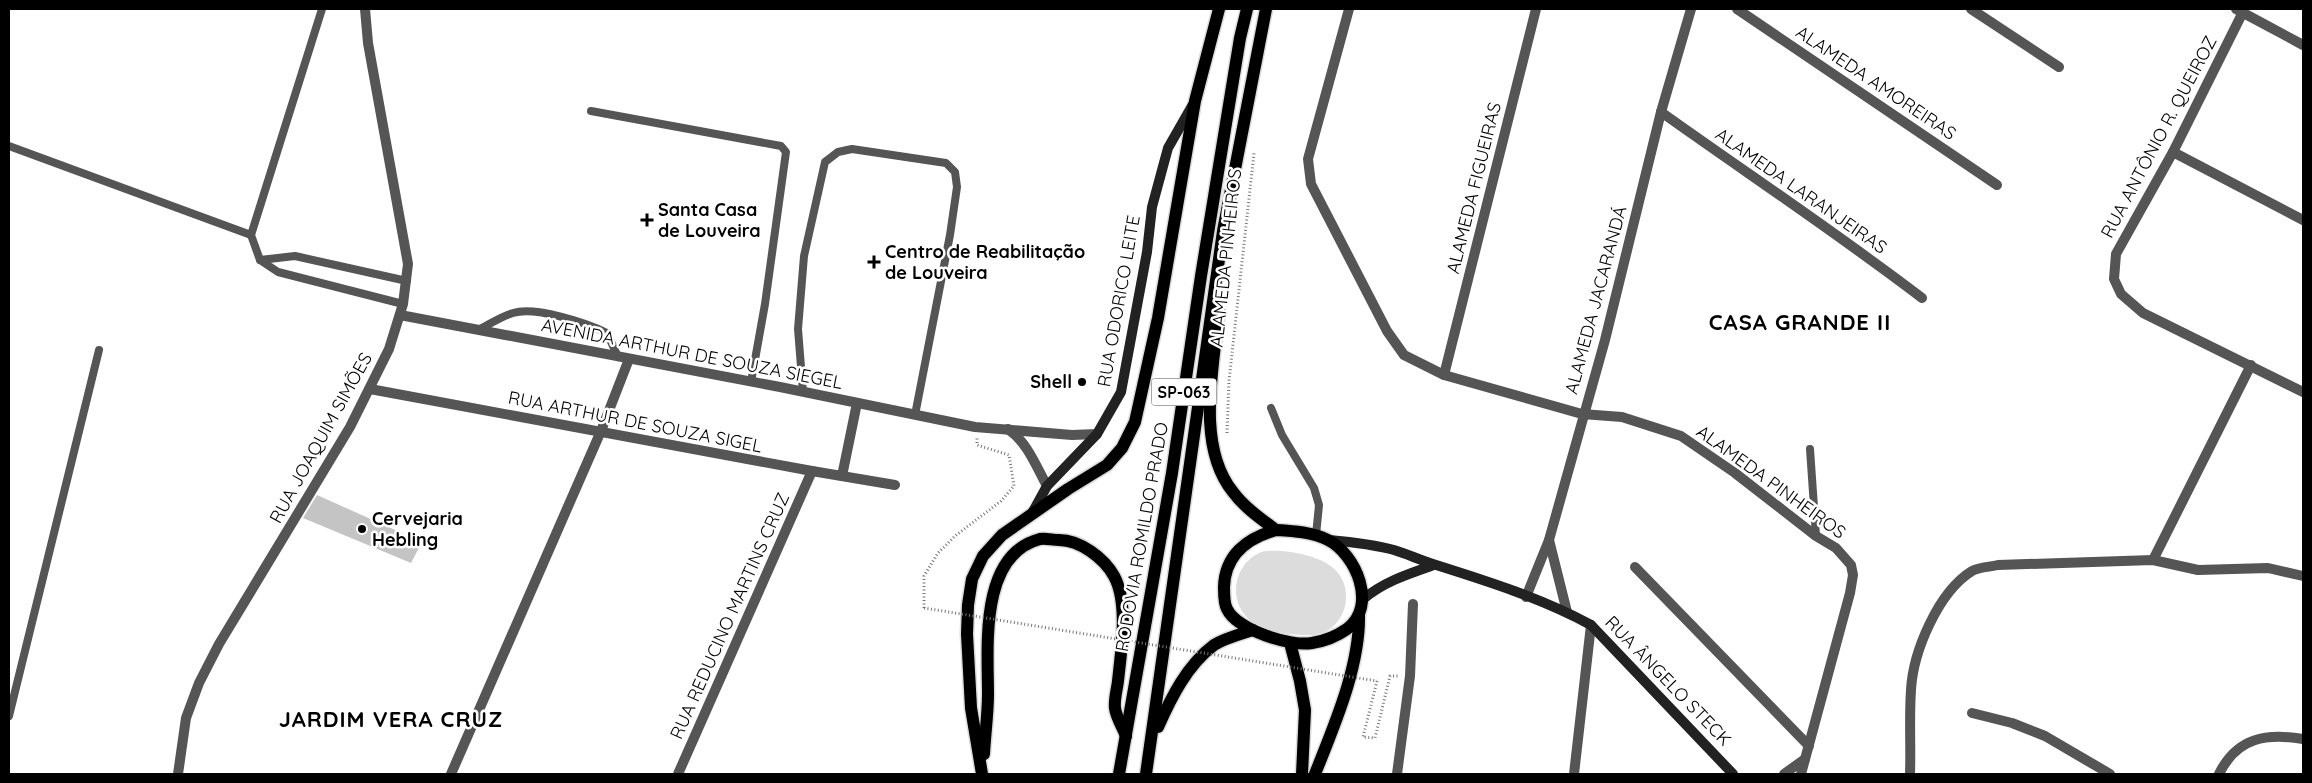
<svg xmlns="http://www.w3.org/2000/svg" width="2312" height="783" viewBox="0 0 2312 783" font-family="Quicksand,sans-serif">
	<rect width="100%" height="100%" fill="#fff"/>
	<path fill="#dcdcdc" d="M1282,551C1299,553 1318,556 1332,567C1358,587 1346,633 1312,635C1292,635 1267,633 1250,620C1227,601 1234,565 1259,553C1265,550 1275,551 1282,551Z"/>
	<path fill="#c4c4c4" d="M317,495L422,542L411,563L303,518Z"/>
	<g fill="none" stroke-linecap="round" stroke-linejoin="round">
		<g stroke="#dbdbdb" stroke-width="15">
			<g id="primary">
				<path d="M1219,310C1214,366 1195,445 1233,492C1244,507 1261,519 1276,530"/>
				<path d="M1276,530C1293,531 1312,532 1328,540C1356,554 1378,606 1347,629C1337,636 1325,641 1312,643C1291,647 1237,630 1227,609C1224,604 1224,593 1224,587C1225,555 1247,538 1276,530Z"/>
				<path d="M1290,643L1300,681L1305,710L1302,774"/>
				<path d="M1158,727C1171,698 1187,665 1214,645C1225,638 1241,634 1253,630"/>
				<path d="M984,754C985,734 988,714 988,694C988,647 979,555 1040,539C1045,538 1053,540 1059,540C1080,540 1104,558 1114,576C1129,603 1121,652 1118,681C1117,690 1114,699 1115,708C1116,717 1123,728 1126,736"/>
				<path d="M982,774L971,708L967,634L968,605L972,579L983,556L1002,535L1068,489L1107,465L1122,448L1135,422L1158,318L1195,101L1219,9"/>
				<path d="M1119,774L1172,473L1201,276L1240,38L1247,9"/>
				<path d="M1146,774L1223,231L1266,9"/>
				<path d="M1315,774C1334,726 1360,667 1359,615"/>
			</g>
		</g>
		<g stroke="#777" stroke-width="3" stroke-dasharray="1 2.5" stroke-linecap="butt">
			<path d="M1227,433L1229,381L1254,153"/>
			<path d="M924,608V576L938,553L955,536L1001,501L1014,486L1009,455L977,445V438"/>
			<path d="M1377,681L1363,737L1375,738L1390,676H1398"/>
		</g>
		<g stroke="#555" stroke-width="8">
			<path d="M322,9L251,235L260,260L278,272L403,304"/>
			<path d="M591,111L781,146L786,152L765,304L751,382"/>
			<path d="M9,146L251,235"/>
			<path d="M260,260L295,256L407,281"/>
			<path d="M478,330C490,324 502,316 513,313C535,306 587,323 607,333L618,357"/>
			<path d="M803,392L798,329L804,256L825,162L838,152L852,149L946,163L955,172L957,187L950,235L915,415"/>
			<path d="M1271,408L1282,435L1314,488L1319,505L1316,535"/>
			<path d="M1810,449L1816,536"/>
			<path d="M9,716L99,350"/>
		</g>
		<g stroke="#555" stroke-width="10">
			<path d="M1349,9L1308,159L1311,184L1387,331L1404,355L1444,375L1582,414L1622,417L1681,436L1735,473L1816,536L1836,548L1851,565L1853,575L1850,593L1801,774"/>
			<path d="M1737,9L1997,185"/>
			<path d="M1971,9L2059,67"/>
			<path d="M2236,9L2303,45"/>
			<path d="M2243,12L2173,152L2116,254L2114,279L2121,294L2143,313L2303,392"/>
			<path d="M1661,112C1748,174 1837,233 1922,298"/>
			<path d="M2173,152L2303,220"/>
			<path d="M400,315L780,387L975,427L1072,435L1097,434"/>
			<path d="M1444,375L1536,9"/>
			<path d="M370,389L812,471L895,485"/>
			<path d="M1008,429C1027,442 1036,466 1047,486"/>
			<path d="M842,476L857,403"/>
			<path d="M1549,540L1567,612"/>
			<path d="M2153,560L2251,365"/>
			<path d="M1635,567L1809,746"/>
			<path d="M1526,597L1549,540L1605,340L1661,112L1691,9"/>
			<path d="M1972,713L2012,723L2045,736L2110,774"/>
			<path d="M178,774L186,718L199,683L219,644L350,427L389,349L403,304L408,264L368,43L365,9"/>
			<path d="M451,774L601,431L629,359"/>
			<path d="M678,774L812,471"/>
			<path d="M1397,774L1410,676L1413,604"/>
			<path d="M1574,774L1591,625"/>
			<path d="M1784,774L1805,759"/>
			<path d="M1910,774C1911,746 1909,718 1911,690C1913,652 1938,592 1972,571C1979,567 1990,567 1998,565L2153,560L2198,570L2268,568L2303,576"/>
			<path d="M2219,774C2237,737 2267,733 2303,739"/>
		</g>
		<g stroke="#222" stroke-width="10">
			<path d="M1031,515L1047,486L1097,434L1121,392L1147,252L1152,207L1168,148L1192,106"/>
			<path d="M1329,540C1351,542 1372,544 1394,550C1407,554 1420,560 1433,564C1487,581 1541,598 1591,625L1733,774"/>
			<path d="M1362,600C1383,582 1408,574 1434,565"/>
		</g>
		<use href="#primary" stroke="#000" stroke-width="12"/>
		<path stroke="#777" stroke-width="3" stroke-dasharray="1 2.5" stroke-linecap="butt" d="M924,608L1377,681"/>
	</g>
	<g fill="#000" stroke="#fff" stroke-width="2">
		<path d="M644.5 212.5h5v5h5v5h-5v5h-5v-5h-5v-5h5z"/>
		<path d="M871.5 254.5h5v5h5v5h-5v5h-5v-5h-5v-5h5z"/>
		<circle cx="1082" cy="382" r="5"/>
		<circle cx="362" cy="529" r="5"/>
	</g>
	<g text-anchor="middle" stroke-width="5" stroke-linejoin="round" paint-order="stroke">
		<rect fill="#fff" stroke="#4c4c4c" stroke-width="1" x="1151.5" y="378.5" width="65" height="27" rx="4"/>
		<g font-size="16" font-weight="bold" fill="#000">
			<text x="1184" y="398">SP-063</text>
		</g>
		<g font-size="18" fill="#000" stroke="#fff">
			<text transform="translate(1876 83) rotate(34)" y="6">ALAMEDA AMOREIRAS</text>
			<text transform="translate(2159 137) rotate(-62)" y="6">RUA ANTÔNIO R. QUEIROZ</text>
			<text transform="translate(1474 188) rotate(-76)" y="6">ALAMEDA FIGUEIRAS</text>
			<text transform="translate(1801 191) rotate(35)" y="6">ALAMEDA LARANJEIRAS</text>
			<text transform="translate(1226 258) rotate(-84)" y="6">ALAMEDA PINHEIROS</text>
			<text transform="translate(1596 300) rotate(-75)" y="6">ALAMEDA JACARANDÁ</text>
			<text transform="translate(1119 301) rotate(-80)" y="6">RUA ODORICO LEITE</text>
			<text transform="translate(692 354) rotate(11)" y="6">AVENIDA ARTHUR DE SOUZA SIEGEL</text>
			<text transform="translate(635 422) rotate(11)" y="6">RUA ARTHUR DE SOUZA SIGEL</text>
			<text transform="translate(321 438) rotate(-61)" y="6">RUA JOAQUIM SIMÕES</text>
			<text transform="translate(1771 482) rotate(36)" y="6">ALAMEDA PINHEIROS</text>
			<text transform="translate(1142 537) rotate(-80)" y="6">RODOVIA ROMILDO PRADO</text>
			<text transform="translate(730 616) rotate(-66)" y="6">RUA REDUCINO MARTINS CRUZ</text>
			<text transform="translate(1668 681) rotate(46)" y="6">RUA ÂNGELO STECK</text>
		</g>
		<g font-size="18" font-weight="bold" fill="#000" stroke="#fff" text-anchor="start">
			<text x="658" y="216">Santa Casa<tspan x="658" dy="21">de Louveira</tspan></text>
			<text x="885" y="258">Centro de Reabilitação<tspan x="885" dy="21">de Louveira</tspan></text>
			<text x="1072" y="388" text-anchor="end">Shell</text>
			<text x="372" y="525">Cervejaria<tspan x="372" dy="21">Hebling</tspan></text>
		</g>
		<g font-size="22" font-weight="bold" letter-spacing="1" fill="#000" stroke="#fff">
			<text x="1800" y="330">CASA GRANDE II</text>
			<text x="391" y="727">JARDIM VERA CRUZ</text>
		</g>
	</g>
	<rect width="2312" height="783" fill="none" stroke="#000000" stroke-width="20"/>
</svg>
